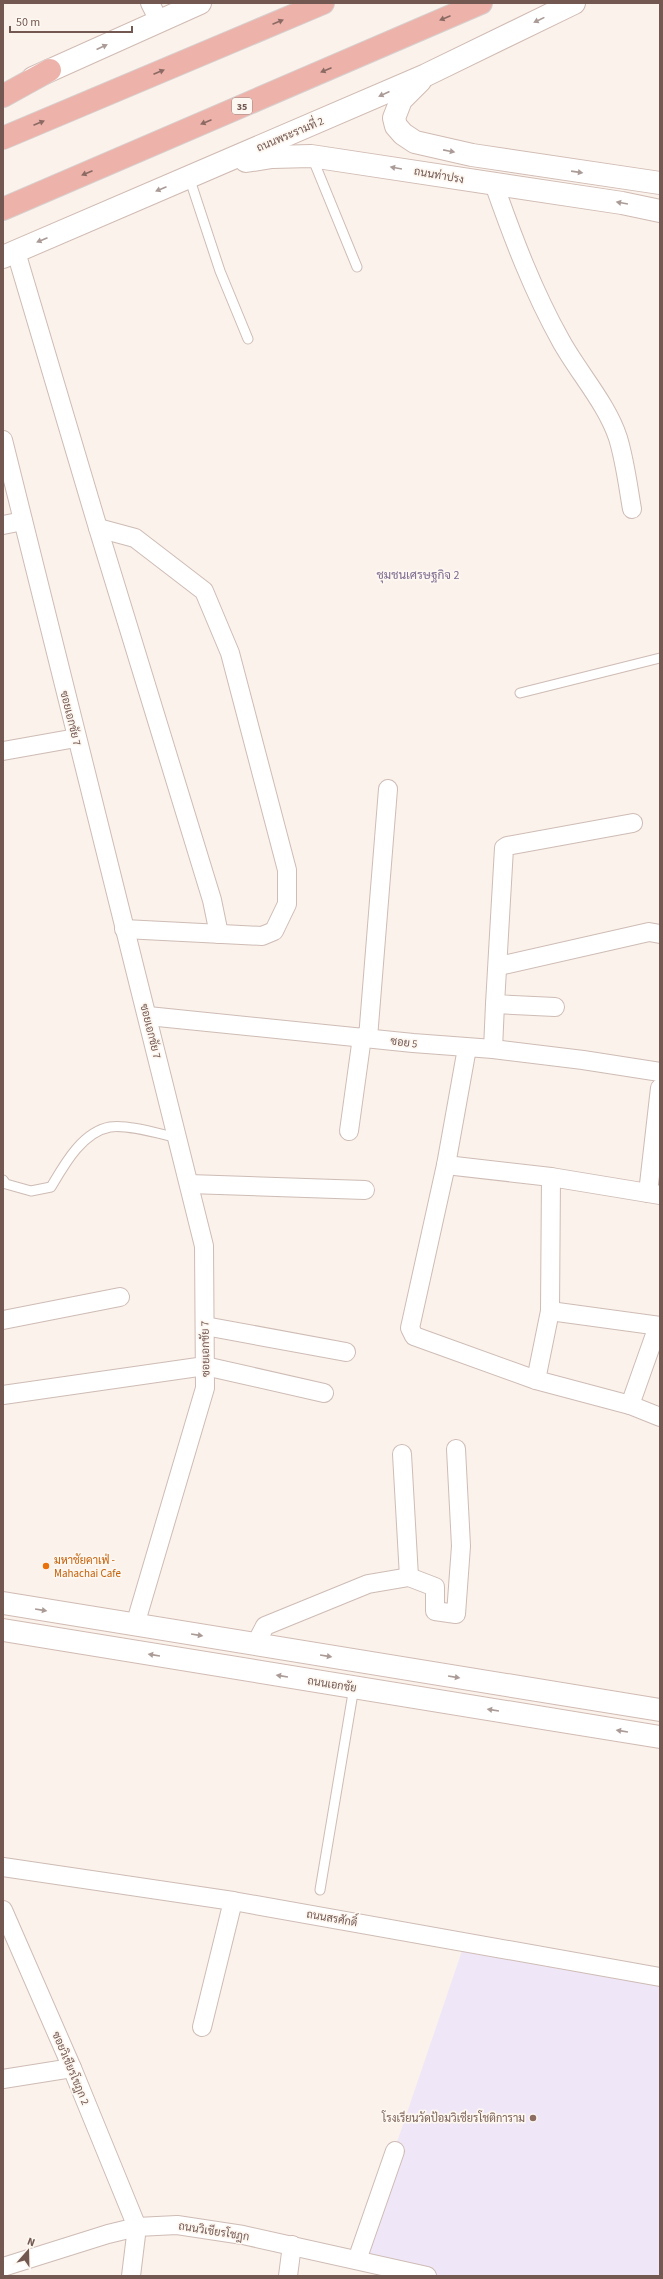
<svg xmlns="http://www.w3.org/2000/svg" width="663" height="2279" viewBox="0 0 663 2279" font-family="'Source Sans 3',Sarabun,sans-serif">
	<rect width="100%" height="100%" fill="#faf2eb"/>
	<path fill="#efe7f7" d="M465,1942L660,1977V2276H427L357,2260Z"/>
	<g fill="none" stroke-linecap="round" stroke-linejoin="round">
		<g stroke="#cebcb5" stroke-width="11">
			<g id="lane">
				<path d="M312,157L357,267"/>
				<path d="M189,177L220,271L248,339"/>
				<path d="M520,693L660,658"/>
				<path d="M3,1180L6,1184L31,1191L51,1187C64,1165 82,1132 110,1127C127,1124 160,1134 178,1138"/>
				<path d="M320,1890L354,1687"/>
			</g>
		</g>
		<g stroke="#cebcb5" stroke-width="20">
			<g id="street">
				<path d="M150,3L159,21"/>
				<path d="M494,184C513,238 533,291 561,341C578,372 607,404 618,438C625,461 628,486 632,509"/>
				<path d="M16,252L98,528L212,900L219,934"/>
				<path d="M3,440L204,1246L205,1388L135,1625"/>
				<path d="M3,525L23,521"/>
				<path d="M98,528L135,538L204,591L230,653L287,870V904L274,931L262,936L124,929"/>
				<path d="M3,751L76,738"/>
				<path d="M499,966L649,932L660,934"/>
				<path d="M555,1007L495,1004L504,848L507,846L633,823"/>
				<path d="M148,1016L413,1043L493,1049L583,1060L660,1072"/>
				<path d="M368,1038L388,789"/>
				<path d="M467,1048L446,1165L410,1328L414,1336L536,1380L630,1405L658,1326"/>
				<path d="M493,1049L495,1004"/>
				<path d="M349,1131L362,1037"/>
				<path d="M446,1165L551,1177L660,1195"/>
				<path d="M189,1184L365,1190"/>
				<path d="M648,1193L660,1088"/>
				<path d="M550,1311L660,1326"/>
				<path d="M3,1320L120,1297"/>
				<path d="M205,1326L346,1352"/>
				<path d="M536,1380L550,1311L551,1177"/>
				<path d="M3,1395L205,1366L324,1393"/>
				<path d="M630,1405L660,1417"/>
				<path d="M402,1454L409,1577"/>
				<path d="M255,1645L265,1626L368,1584L409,1577L435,1587V1611L456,1614L461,1546L456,1449"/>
				<path d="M3,1867L233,1901L660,1977"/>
				<path d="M3,1910L72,2068L137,2227L131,2276"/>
				<path d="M202,2027L233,1901"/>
				<path d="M3,2079L72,2068"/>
				<path d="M357,2260L395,2151"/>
				<path d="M3,2267L108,2234L137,2227L177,2225L243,2235L427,2276"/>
				<path d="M288,2276L292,2245"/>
			</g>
		</g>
		<g stroke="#d0bbb3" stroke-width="24">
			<g id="secondary">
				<path d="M33,78L200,3"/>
				<path d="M420,81L401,100L394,118L396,126L403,134L415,142L472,155L660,183"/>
				<path d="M246,161L272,157L311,156L622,203L660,211"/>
				<path d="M3,257L426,75L574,3"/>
				<path d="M3,1603L660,1710"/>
				<path d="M3,1630L660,1737"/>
			</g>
		</g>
		<g stroke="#d8d0ce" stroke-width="24">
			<g id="highway">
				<path d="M3,96L50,70"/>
				<path d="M3,138L323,3"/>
				<path d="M3,209L481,3"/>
			</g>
		</g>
		<use href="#lane" stroke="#fff" stroke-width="9"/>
		<use href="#street" stroke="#fff" stroke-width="18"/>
		<use href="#secondary" stroke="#fff" stroke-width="22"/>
		<use href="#highway" stroke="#edb2aa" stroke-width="22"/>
	</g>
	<defs><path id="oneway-solid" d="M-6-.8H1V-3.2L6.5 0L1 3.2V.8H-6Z"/></defs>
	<g fill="#8b6a63">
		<use href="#oneway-solid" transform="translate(445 18) rotate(157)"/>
		<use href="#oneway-solid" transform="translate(278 22) rotate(-23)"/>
		<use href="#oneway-solid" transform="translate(326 70) rotate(157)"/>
		<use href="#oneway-solid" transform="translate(159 72) rotate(-23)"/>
		<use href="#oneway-solid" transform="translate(206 122) rotate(157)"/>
		<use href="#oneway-solid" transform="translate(39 123) rotate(-23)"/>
		<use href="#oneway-solid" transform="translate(87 173) rotate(157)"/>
	</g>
	<g fill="#ab9b97">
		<use href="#oneway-solid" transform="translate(539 20) rotate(154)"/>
		<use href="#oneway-solid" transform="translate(102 47) rotate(-25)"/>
		<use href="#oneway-solid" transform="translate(384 94) rotate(156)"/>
		<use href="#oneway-solid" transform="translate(449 151) rotate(11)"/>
		<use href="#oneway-solid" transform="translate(396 168) rotate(-170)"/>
		<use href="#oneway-solid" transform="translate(577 172) rotate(8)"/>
		<use href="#oneway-solid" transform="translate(161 189) rotate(157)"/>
		<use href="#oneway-solid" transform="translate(622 203) rotate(-170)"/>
		<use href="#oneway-solid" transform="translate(42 240) rotate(157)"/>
		<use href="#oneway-solid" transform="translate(41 1610) rotate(9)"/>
		<use href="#oneway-solid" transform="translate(197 1635) rotate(9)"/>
		<use href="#oneway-solid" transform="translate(154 1655) rotate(-171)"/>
		<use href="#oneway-solid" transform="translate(326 1656) rotate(9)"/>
		<use href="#oneway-solid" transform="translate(282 1676) rotate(-171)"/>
		<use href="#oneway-solid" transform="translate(454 1677) rotate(9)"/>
		<use href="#oneway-solid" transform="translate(493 1710) rotate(-171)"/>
		<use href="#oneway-solid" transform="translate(622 1731) rotate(-171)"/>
	</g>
	<circle fill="#e8710a" stroke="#fdf7f1" stroke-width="1.5" cx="46" cy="1566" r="4"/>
	<circle fill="#8d6e63" stroke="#fdf7f1" stroke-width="1.5" cx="533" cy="2118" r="4"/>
	<g text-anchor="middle" stroke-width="3.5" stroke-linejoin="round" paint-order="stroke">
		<rect fill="#fdf7f1" stroke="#9c8881" stroke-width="1" x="232" y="98" width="20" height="16" rx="3"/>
		<g font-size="10" font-weight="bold" fill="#735851">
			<text x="242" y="110">35</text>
		</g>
		<g font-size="11" fill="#735851" stroke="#fdf7f1">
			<text transform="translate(290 134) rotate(-23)" y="4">ถนนพระรามที่ 2</text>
			<text transform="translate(439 175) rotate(10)" y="4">ถนนท่าปรง</text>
			<text transform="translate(71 718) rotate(76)" y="4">ซอยเอกชัย 7</text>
			<text transform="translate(151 1031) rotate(76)" y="4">ซอยเอกชัย 7</text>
			<text transform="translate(404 1042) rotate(7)" y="4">ซอย 5</text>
			<text transform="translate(205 1349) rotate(-91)" y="4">ซอยเอกชัย 7</text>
			<text transform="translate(332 1684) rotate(9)" y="4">ถนนเอกชัย</text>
			<text transform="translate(332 1918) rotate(10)" y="4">ถนนสรศักดิ์</text>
			<text transform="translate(71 2068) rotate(67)" y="4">ซอยวิเชียรโชฎก 2</text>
			<text transform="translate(214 2231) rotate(9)" y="4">ถนนวิเชียรโชฎก</text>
		</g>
		<g font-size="11" fill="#c56008" stroke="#fdf7f1" text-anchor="start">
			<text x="54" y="1564">มหาชัยคาเฟ่ -<tspan x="54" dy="13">Mahachai Cafe</tspan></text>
		</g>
		<g font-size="11" fill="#785e54" stroke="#fdf7f1" text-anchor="end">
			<text x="525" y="2122">โรงเรียนวัดป้อมวิเชียรโชติการาม</text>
		</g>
		<g font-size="12" fill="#7c698e" stroke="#fdf7f1">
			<text x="418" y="579">ชุมชนเศรษฐกิจ 2</text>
		</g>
	</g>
	<rect width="663" height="2279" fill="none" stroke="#735851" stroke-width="8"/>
	<g transform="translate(28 2251) rotate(20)" stroke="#fdf7f1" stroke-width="3" paint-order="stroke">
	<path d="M0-3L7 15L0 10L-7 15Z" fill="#735851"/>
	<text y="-6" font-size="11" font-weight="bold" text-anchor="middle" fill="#735851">N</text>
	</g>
	<path d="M10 26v6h122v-6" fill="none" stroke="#735851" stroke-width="2"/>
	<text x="16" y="26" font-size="12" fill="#735851" stroke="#fdf7f1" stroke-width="3" paint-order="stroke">50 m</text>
</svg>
